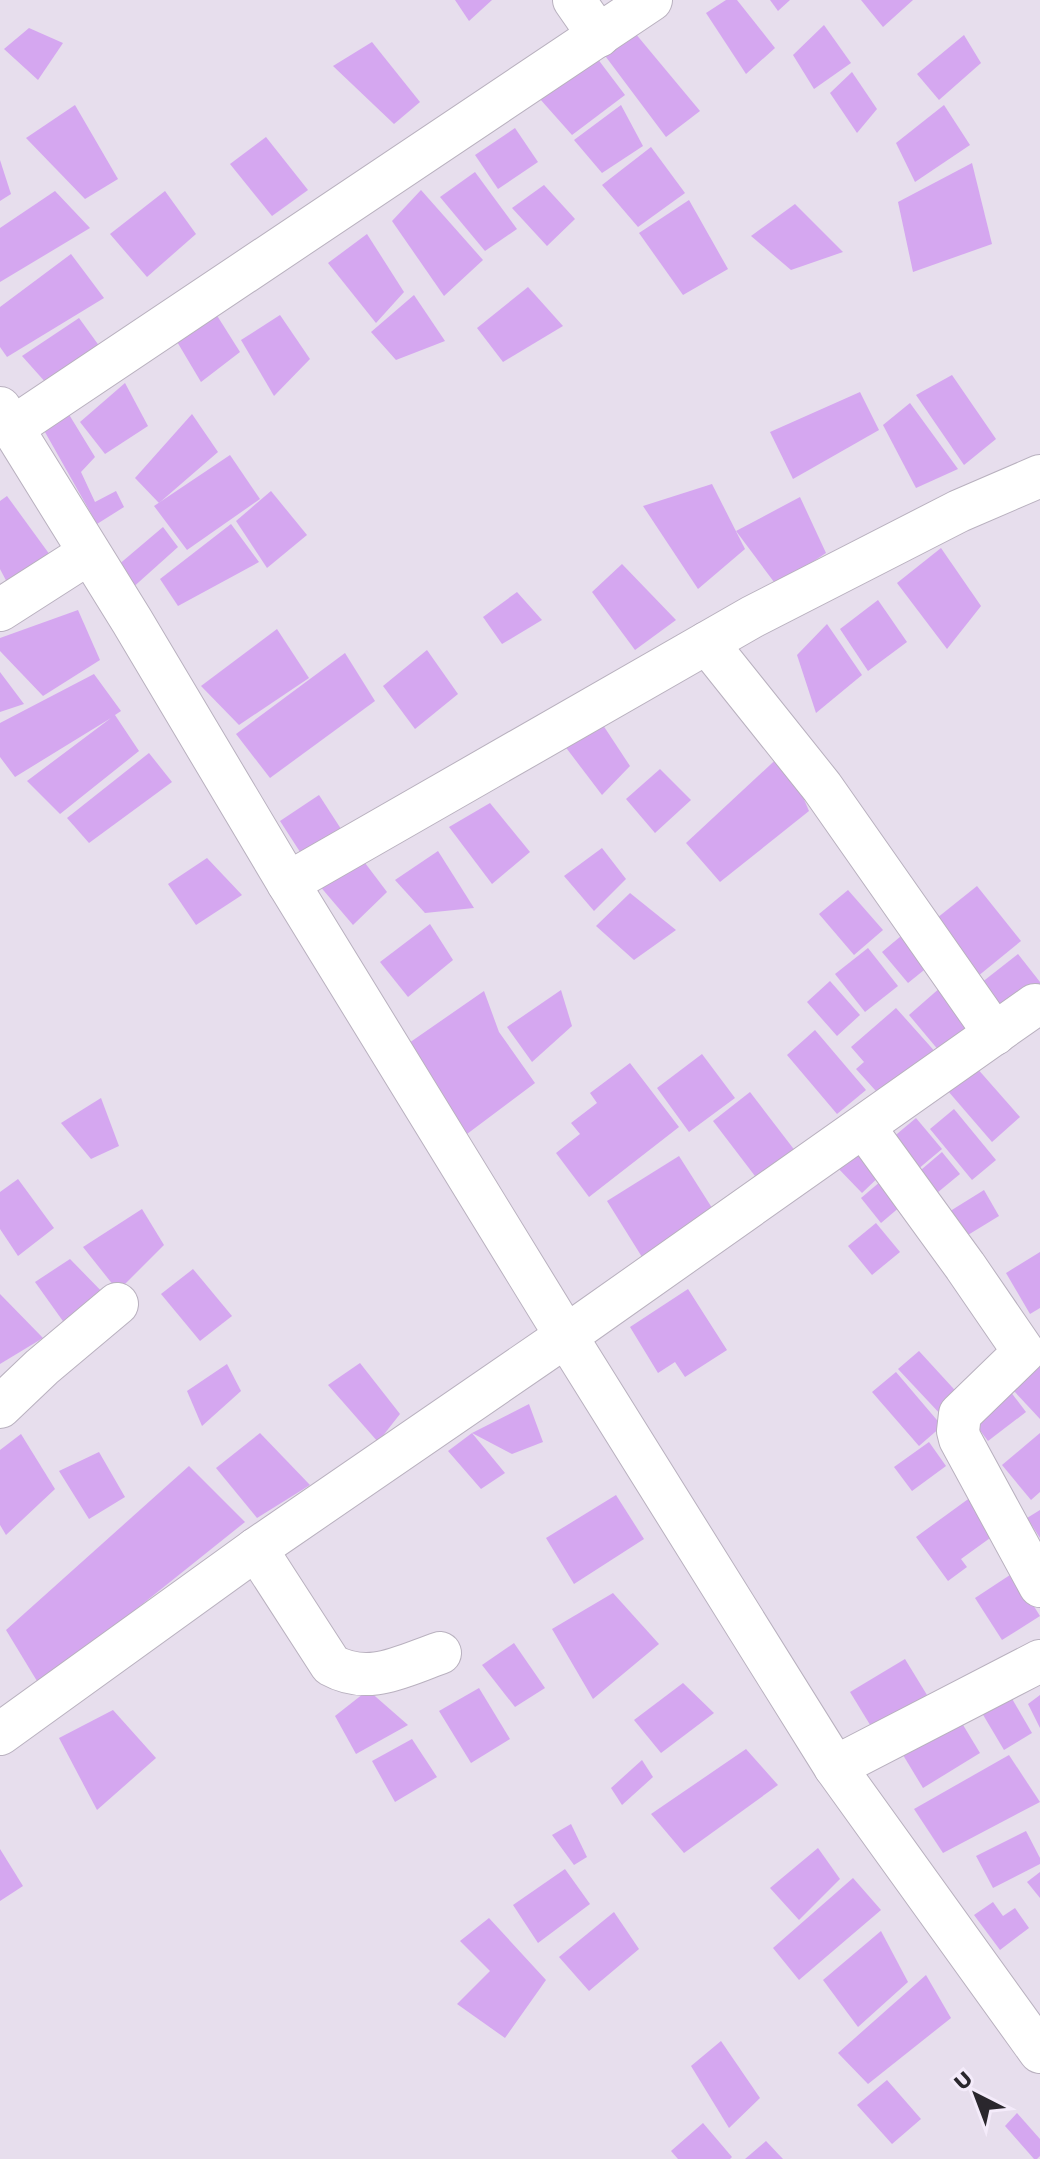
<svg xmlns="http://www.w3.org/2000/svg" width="1040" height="2159" viewBox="0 0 1040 2159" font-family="'Work Sans',sans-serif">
	<rect width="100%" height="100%" fill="#e7deed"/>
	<g fill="#d5a7f0">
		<path d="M455,0H492L469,21Z"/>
		<path d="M726,0H737L775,48L746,74L706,13Z"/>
		<path d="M770,0H790L778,11Z"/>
		<path d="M861,0H913L883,27Z"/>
		<path d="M824,25L851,63L814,89L793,55Z"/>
		<path d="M29,28L63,43L38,80L4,49Z"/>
		<path d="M635,33L700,111L666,137L603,53Z"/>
		<path d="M964,35L981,63L939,100L917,74Z"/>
		<path d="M372,42L420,102L394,124L333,66Z"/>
		<path d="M594,54L625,95L572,135L540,99Z"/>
		<path d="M852,72L877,109L857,133L830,93Z"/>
		<path d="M75,105L118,179L85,199L26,138Z"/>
		<path d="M621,105L643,146L602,173L574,140Z"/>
		<path d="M944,105L970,145L915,182L896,143Z"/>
		<path d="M515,128L538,162L498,189L475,155Z"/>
		<path d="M266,137L308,190L272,216L230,164Z"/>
		<path d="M651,147L685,193L638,227L602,185Z"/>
		<path d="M0,160L11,194L0,201Z"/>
		<path d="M972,163L992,244L913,272L898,202Z"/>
		<path d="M475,172L517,229L485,251L440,197Z"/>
		<path d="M544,185L575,219L547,246L512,208Z"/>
		<path d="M421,190L483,260L444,296L392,221Z"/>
		<path d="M55,191L90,228L0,282V228Z"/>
		<path d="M165,191L196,234L147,277L110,234Z"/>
		<path d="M689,200L728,269L683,295L639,233Z"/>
		<path d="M795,204L843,252L791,270L751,236Z"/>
		<path d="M367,234L404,292L376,323L328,263Z"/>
		<path d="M71,254L104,298L7,357L0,347V307Z"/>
		<path d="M528,287L563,326L503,362L477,328Z"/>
		<path d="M414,295L445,341L396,360L371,332Z"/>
		<path d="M211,306L240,352L201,382L173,335Z"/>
		<path d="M280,315L310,359L274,396L241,340Z"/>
		<path d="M79,318L100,347L47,384L22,356Z"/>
		<path d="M952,375L996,439L964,465L916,395Z"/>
		<path d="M125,383L148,426L105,454L80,422Z"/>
		<path d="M860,392L879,430L793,479L770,432Z"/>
		<path d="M910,403L958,469L916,488L883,425Z"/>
		<path d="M65,408L95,457L81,472L95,502L116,491L124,507L97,524L41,425Z"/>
		<path d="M192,414L218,452L159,503L135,478Z"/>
		<path d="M230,455L260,499L187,550L154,506Z"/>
		<path d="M712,484L745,549L698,589L643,506Z"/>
		<path d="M271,491L307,535L267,568L236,521Z"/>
		<path d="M7,496L50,555L10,588L0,569V501Z"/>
		<path d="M800,497L826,553L777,586L736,531Z"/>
		<path d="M231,524L259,562L178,606L160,579Z"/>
		<path d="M163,527L178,547L130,590L117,566Z"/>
		<path d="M941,548L981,606L947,649L897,583Z"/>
		<path d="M622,564L676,620L635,650L592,592Z"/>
		<path d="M517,592L542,620L502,644L483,617Z"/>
		<path d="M878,600L907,642L868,671L840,629Z"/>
		<path d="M78,610L100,660L43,696L0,651V638Z"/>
		<path d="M827,624L862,675L816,713L797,655Z"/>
		<path d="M277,629L309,678L239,725L201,686Z"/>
		<path d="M427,650L458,694L415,729L383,686Z"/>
		<path d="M345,653L375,701L270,778L236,734Z"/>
		<path d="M0,672L24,704L0,712Z"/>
		<path d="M94,674L121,711L115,715L139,751L60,814L27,781L111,718L15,777L0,757V723Z"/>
		<path d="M599,719L630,766L602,795L564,745Z"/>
		<path d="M784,752L809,811L720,882L686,843Z"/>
		<path d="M149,753L172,782L89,843L67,818Z"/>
		<path d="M660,769L691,800L655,833L626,799Z"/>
		<path d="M319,795L343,832L304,858L280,821Z"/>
		<path d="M490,803L530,852L492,884L449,827Z"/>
		<path d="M602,848L626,879L594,911L564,876Z"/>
		<path d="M356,851L387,892L353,925L313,878Z"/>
		<path d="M438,851L474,908L425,913L395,880Z"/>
		<path d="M207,858L242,895L196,925L168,884Z"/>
		<path d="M977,886L1021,941L972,981L927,926Z"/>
		<path d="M848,890L883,930L854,955L819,914Z"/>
		<path d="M630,893L676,930L634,960L596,926Z"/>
		<path d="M430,924L453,960L408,997L380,962Z"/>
		<path d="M907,931L934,962L908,983L882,952Z"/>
		<path d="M868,948L898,986L865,1012L835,974Z"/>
		<path d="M1018,954L1040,982V987L1005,1014L981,983Z"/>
		<path d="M830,981L860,1015L837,1036L807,1002Z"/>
		<path d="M941,987L972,1024L940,1052L909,1015Z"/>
		<path d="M561,990L572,1026L532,1062L507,1027Z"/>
		<path d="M484,991L499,1032L535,1083L463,1137L409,1043Z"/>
		<path d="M896,1008L938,1055L885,1101L856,1069L864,1062L851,1047Z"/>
		<path d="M815,1030L866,1090L837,1114L787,1055Z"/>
		<path d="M702,1054L735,1098L689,1132L657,1088Z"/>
		<path d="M630,1063L679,1127L589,1197L556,1153L580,1134L571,1123L597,1103L590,1093Z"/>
		<path d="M976,1067L1020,1117L992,1142L948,1091Z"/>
		<path d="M750,1092L796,1152L758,1180L713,1121Z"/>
		<path d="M101,1098L119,1146L91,1159L61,1123Z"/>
		<path d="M954,1109L996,1160L972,1180L930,1129Z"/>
		<path d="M916,1118L942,1149L911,1175L885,1144Z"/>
		<path d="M860,1140L887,1169L862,1193L834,1164Z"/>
		<path d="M942,1152L960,1174L926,1202L908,1181Z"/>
		<path d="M679,1156L714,1211L642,1257L607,1201Z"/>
		<path d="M887,1176L908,1200L881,1223L861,1198Z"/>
		<path d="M18,1179L54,1228L18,1256L0,1229V1192Z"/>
		<path d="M984,1190L999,1216L963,1238L947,1213Z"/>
		<path d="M142,1209L164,1245L118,1291L83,1247Z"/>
		<path d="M876,1223L900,1252L872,1275L848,1246Z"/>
		<path d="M1040,1252V1308L1030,1314L1006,1273Z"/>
		<path d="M70,1259L111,1301L70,1331L35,1282Z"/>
		<path d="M193,1269L232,1316L200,1341L161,1294Z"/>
		<path d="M688,1289L727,1350L685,1377L675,1362L658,1373L630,1327Z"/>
		<path d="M0,1294L43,1338L0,1364Z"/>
		<path d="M919,1351L963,1399L943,1417L898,1369Z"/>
		<path d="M360,1363L400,1414L378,1442L328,1385Z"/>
		<path d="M227,1364L241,1391L202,1426L187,1391Z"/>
		<path d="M1040,1365V1419L1013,1390Z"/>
		<path d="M896,1372L942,1426L919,1446L872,1392Z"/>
		<path d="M1007,1387L1026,1412L988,1441L969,1416Z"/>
		<path d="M529,1404L543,1442L512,1454L472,1433L505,1473L481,1489L448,1451L472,1433Z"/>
		<path d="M260,1433L310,1485L257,1518L216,1468Z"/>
		<path d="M1040,1433V1492L1031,1500L1002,1465Z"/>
		<path d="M21,1434L55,1489L6,1535L0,1525V1450Z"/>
		<path d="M929,1442L946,1466L912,1491L894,1467Z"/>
		<path d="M99,1452L125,1497L89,1519L59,1471Z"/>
		<path d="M189,1466L245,1522L40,1686L6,1630Z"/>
		<path d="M616,1495L644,1539L574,1584L546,1538Z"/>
		<path d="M971,1497L997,1533L961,1559L967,1567L948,1581L916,1537Z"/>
		<path d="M1040,1510V1538L1027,1518Z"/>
		<path d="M1013,1573L1040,1616L1002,1640L975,1598Z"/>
		<path d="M613,1593L659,1644L593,1699L552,1629Z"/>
		<path d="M514,1643L545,1688L515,1707L482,1665Z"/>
		<path d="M905,1659L927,1695L872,1728L850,1692Z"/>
		<path d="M683,1683L714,1713L661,1753L634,1720Z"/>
		<path d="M479,1688L510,1739L471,1763L439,1711Z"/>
		<path d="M368,1690L408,1725L356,1754L335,1716Z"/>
		<path d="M1007,1690L1032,1733L1004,1750L979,1708Z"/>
		<path d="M1040,1695V1728L1028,1704Z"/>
		<path d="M113,1710L156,1758L97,1810L59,1738Z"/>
		<path d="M957,1715L980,1753L923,1788L900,1750Z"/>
		<path d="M412,1739L437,1777L395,1802L372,1761Z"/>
		<path d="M746,1749L778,1785L684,1853L651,1814Z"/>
		<path d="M1009,1755L1040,1802L943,1853L914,1809Z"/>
		<path d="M642,1760L653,1777L622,1805L611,1788Z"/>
		<path d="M571,1824L587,1857L574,1865L552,1835Z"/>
		<path d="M1026,1831L1040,1858V1864L993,1888L976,1856Z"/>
		<path d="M818,1848L840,1879L799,1920L770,1888Z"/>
		<path d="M0,1849L23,1886L0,1901Z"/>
		<path d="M565,1869L590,1904L538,1943L513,1905Z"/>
		<path d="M1040,1872V1898L1027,1882Z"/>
		<path d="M853,1878L881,1910L799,1980L773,1948Z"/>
		<path d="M993,1902L1003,1916L1015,1908L1029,1928L1000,1950L974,1915Z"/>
		<path d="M614,1912L639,1949L589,1991L559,1957Z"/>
		<path d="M489,1918L546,1980L505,2038L457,2004L490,1971L460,1941Z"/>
		<path d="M881,1931L908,1982L858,2027L823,1980Z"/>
		<path d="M926,1975L951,2018L868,2084L838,2053Z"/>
		<path d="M721,2041L760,2098L729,2128L691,2066Z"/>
		<path d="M887,2080L921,2119L892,2144L857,2105Z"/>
		<path d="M1017,2113L1040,2139V2156L1037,2159H1034L1005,2126Z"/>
		<path d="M703,2123L732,2157L730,2159H678L671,2151Z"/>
		<path d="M766,2141L783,2159H745Z"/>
	</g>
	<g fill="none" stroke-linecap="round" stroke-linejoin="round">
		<g stroke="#b9b1bf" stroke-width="44">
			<g id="minor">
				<path d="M574,0L599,36"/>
				<path d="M0,408L132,621L288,883L566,1336L835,1767L1040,2052"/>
				<path d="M12,428L651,0"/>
				<path d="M0,610L89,553"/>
				<path d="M707,643L822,787L995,1034"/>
				<path d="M288,883L752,617L959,511L1040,476"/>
				<path d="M864,1127L965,1266L1024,1352L960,1414L958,1431L960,1439L1040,1586"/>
				<path d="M0,1407L42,1367L117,1304"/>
				<path d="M256,1549L331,1665C369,1686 402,1666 440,1653"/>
				<path d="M0,1734L256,1549L566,1336L1035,1005"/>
				<path d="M835,1767L1040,1661"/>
			</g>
		</g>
		<use href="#minor" stroke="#fff" stroke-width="42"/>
	</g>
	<g transform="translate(976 2095) rotate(318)" stroke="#f4ebfa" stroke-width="6" paint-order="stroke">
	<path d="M0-6L14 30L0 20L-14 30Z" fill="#2a272d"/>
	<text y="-12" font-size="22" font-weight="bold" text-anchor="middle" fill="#2a272d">U</text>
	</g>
</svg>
